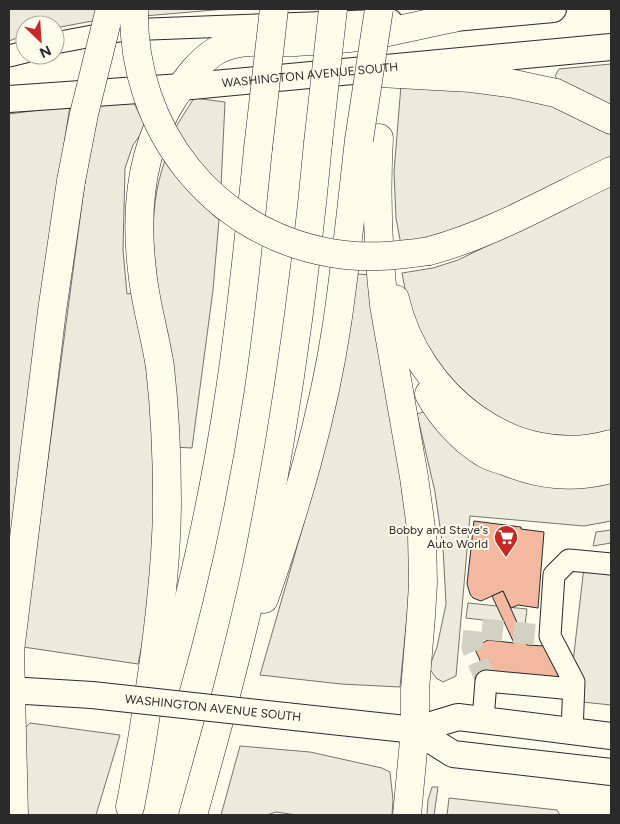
<svg xmlns="http://www.w3.org/2000/svg" width="620" height="824" viewBox="0 0 620 824" font-family="Figtree,sans-serif">
	<rect width="100%" height="100%" fill="#fdfbea"/>
	<g fill="#ecebdb" stroke="#74746e">
		<path d="M9,9H101L98,20L55,28V25H25V35L9,41Z"/>
		<path d="M144,9H226L144,16Z"/>
		<path d="M611,64V106L560,84L555,76L559,69Z"/>
		<path d="M401,85L528,93L611,130V161L482,224L401,245L396,218L394,172Z"/>
		<path d="M194,98L225,102L221,187L205,173L174,130Z"/>
		<path d="M133,101L146,127L133,145L125,168L123,250L127,294L135,293L152,407L155,582L138,664L23,647L85,181L100,103Z"/>
		<path d="M70,106L44,272L9,577V114Z"/>
		<path d="M165,160C180,182 198,202 219,220L213,290L192,448L174,447L153,243C153,211 155,190 165,160Z"/>
		<path d="M611,186V434L551,440L502,423L456,385L435,360L419,332L408,304L402,273L433,268L458,260Z"/>
		<path d="M355,274L375,275L409,519L410,586L400,687L341,684L260,675L305,519Z"/>
		<path d="M429,410L611,476V521L584,526L470,516L456,676L443,682L436,678L429,668L437,647L446,604L443,548L435,492L417,414Z"/>
		<path d="M30,723L120,735L96,815H28L19,739L21,732Z"/>
		<path d="M240,746L310,752L382,768L390,772L393,800L392,815H297L276,812L267,815H221Z"/>
		<path d="M432,787H438L434,815H427L428,800Z"/>
	</g>
	<g fill="#eceadb" stroke="#74746e">
		<path d="M611,530V543L593,546L596,532Z"/>
		<path d="M584,567L611,570V705L582,702L573,662Z"/>
		<path d="M468,603L527,609L525,625L466,618Z"/>
		<path d="M449,798L557,810L560,815H447Z"/>
	</g>
	<g fill="#f2b8a0" stroke="#2b2b2b">
		<path d="M474,521L521,527V529L544,532L538,608L518,605L511,608L503,591L481,601L473,598L470,594L467,584Z"/>
		<path d="M503,591L527,645L546,646L559,677L546,683L487,676L474,647L488,640L514,643L492,596Z"/>
	</g>
	<g fill="none" stroke-linecap="round" stroke-linejoin="round">
		<path stroke="#d3d1c4" stroke-width="21" stroke-dasharray="21 11" stroke-linecap="butt" d="M486,681L472,648L474,628L550,636"/>
		<g stroke="#2b2b2b" stroke-width="23">
			<g id="minor">
				<path d="M55,43L124,30L391,20"/>
				<path d="M9,56L25,52"/>
				<path d="M483,720L486,681L573,689"/>
				<path d="M572,732L574,682L550,636L554,575L569,560L611,564"/>
			</g>
		</g>
		<g stroke="#2b2b2b" stroke-width="28">
			<g id="major">
				<path d="M454,18L553,9"/>
				<path id="s1" d="M9,99L181,87L611,47"/>
				<path d="M9,690L92,695"/>
				<path d="M285,716L415,730L458,717L611,736"/>
				<path d="M415,730L453,754L611,772"/>
			</g>
		</g>
		<g stroke="#2b2b2b" stroke-width="29">
			<g id="highway">
				<path d="M361,72L471,78L509,83L556,93L611,120"/>
				<path d="M379,138C376,192 378,251 384,305L414,477L422,535L423,583L421,616L415,690V730L407,815"/>
				<path d="M429,251C493,234 552,199 611,171"/>
				<path d="M395,299C417,394 512,472 611,444"/>
				<path d="M429,394C441,416 461,439 484,453C490,457 498,459 505,461C541,476 573,479 611,469"/>
				<path d="M264,599C295,510 323,418 337,324C346,263 352,201 359,140"/>
				<path d="M164,693C192,595 215,491 230,390C242,310 250,229 258,149"/>
				<path d="M130,807C140,758 147,709 154,660C161,607 167,554 167,501C167,456 165,411 160,367C155,334 145,303 142,270C135,211 141,148 174,97C186,80 198,62 216,51C240,37 269,43 296,42C316,41 338,40 358,37C390,33 422,24 454,18"/>
				<path d="M14,815L10,651L52,311L71,181"/>
				<path d="M193,815C216,733 239,650 257,566C285,426 305,285 318,143"/>
			</g>
		</g>
		<use href="#minor" stroke="#fdfbea" stroke-width="21"/>
		<use href="#major" stroke="#fdfbea" stroke-width="26"/>
		<use href="#highway" stroke="#fdfbea" stroke-width="28"/>
		<g stroke="#2b2b2b" stroke-width="28" stroke-linecap="butt">
			<path id="major-bridge" d="M92,695L285,716"/>
		</g>
		<g stroke="#2b2b2b" stroke-width="29" stroke-linecap="butt">
			<g id="highway-bridge">
				<path d="M134,9C132,128 211,232 331,253C364,259 396,256 429,251"/>
				<path d="M359,140L379,9"/>
				<path d="M318,143L333,9"/>
				<path d="M258,149L274,9"/>
				<path d="M71,181L84,114L110,9"/>
			</g>
		</g>
		<use href="#major-bridge" stroke="#fdfbea" stroke-width="26"/>
		<use href="#highway-bridge" stroke="#fdfbea" stroke-width="28"/>
	</g>
	<defs>
		<g id="supermarket-pin" transform="scale(1.25)"><path d="M0 17L-7.5 6A9.5 9.5 0 1 1 7.5 6Z" fill="#c62828" stroke="#fdfbea"/><path d="M-6-5.5h2.5l.6 2H6L4.5 2H-2.5L-4.4-4H-6ZM-1.5 3.2a1.3 1.3 0 1 0 .1 0ZM3 3.2a1.3 1.3 0 1 0 .1 0Z" fill="#fff"/></g>
	</defs>
	<g fill-rule="evenodd">
		<use href="#supermarket-pin" x="506" y="537"/>
	</g>
	<g text-anchor="middle" stroke-width="4" stroke-linejoin="round" paint-order="stroke">
		<g font-size="12" fill="#2b2b2b" stroke="#fdfbea">
			<text dy="4" stroke="none"><textPath href="#s1" startOffset="302">WASHINGTON AVENUE SOUTH</textPath></text>
			<text transform="translate(213 708) rotate(6)" y="4">WASHINGTON AVENUE SOUTH</text>
		</g>
		<g font-size="12" fill="#2b2b2b" stroke="#fdfbea" text-anchor="end">
			<text x="488" y="534">Bobby and Steve's<tspan x="488" dy="14">Auto World</tspan></text>
		</g>
	</g>
	<rect width="620" height="824" fill="none" stroke="#2b2b2b" stroke-width="20"/>
	<g transform="translate(40 40) rotate(155)"><circle r="24" fill="#fdfbea" stroke="#a9a89e"/>
	<path d="M0-4L9 19L0 12L-9 19Z" fill="#c62828"/>
	<text y="-8" font-size="14" font-weight="bold" text-anchor="middle" fill="#2b2b2b">N</text>
	</g>
</svg>
